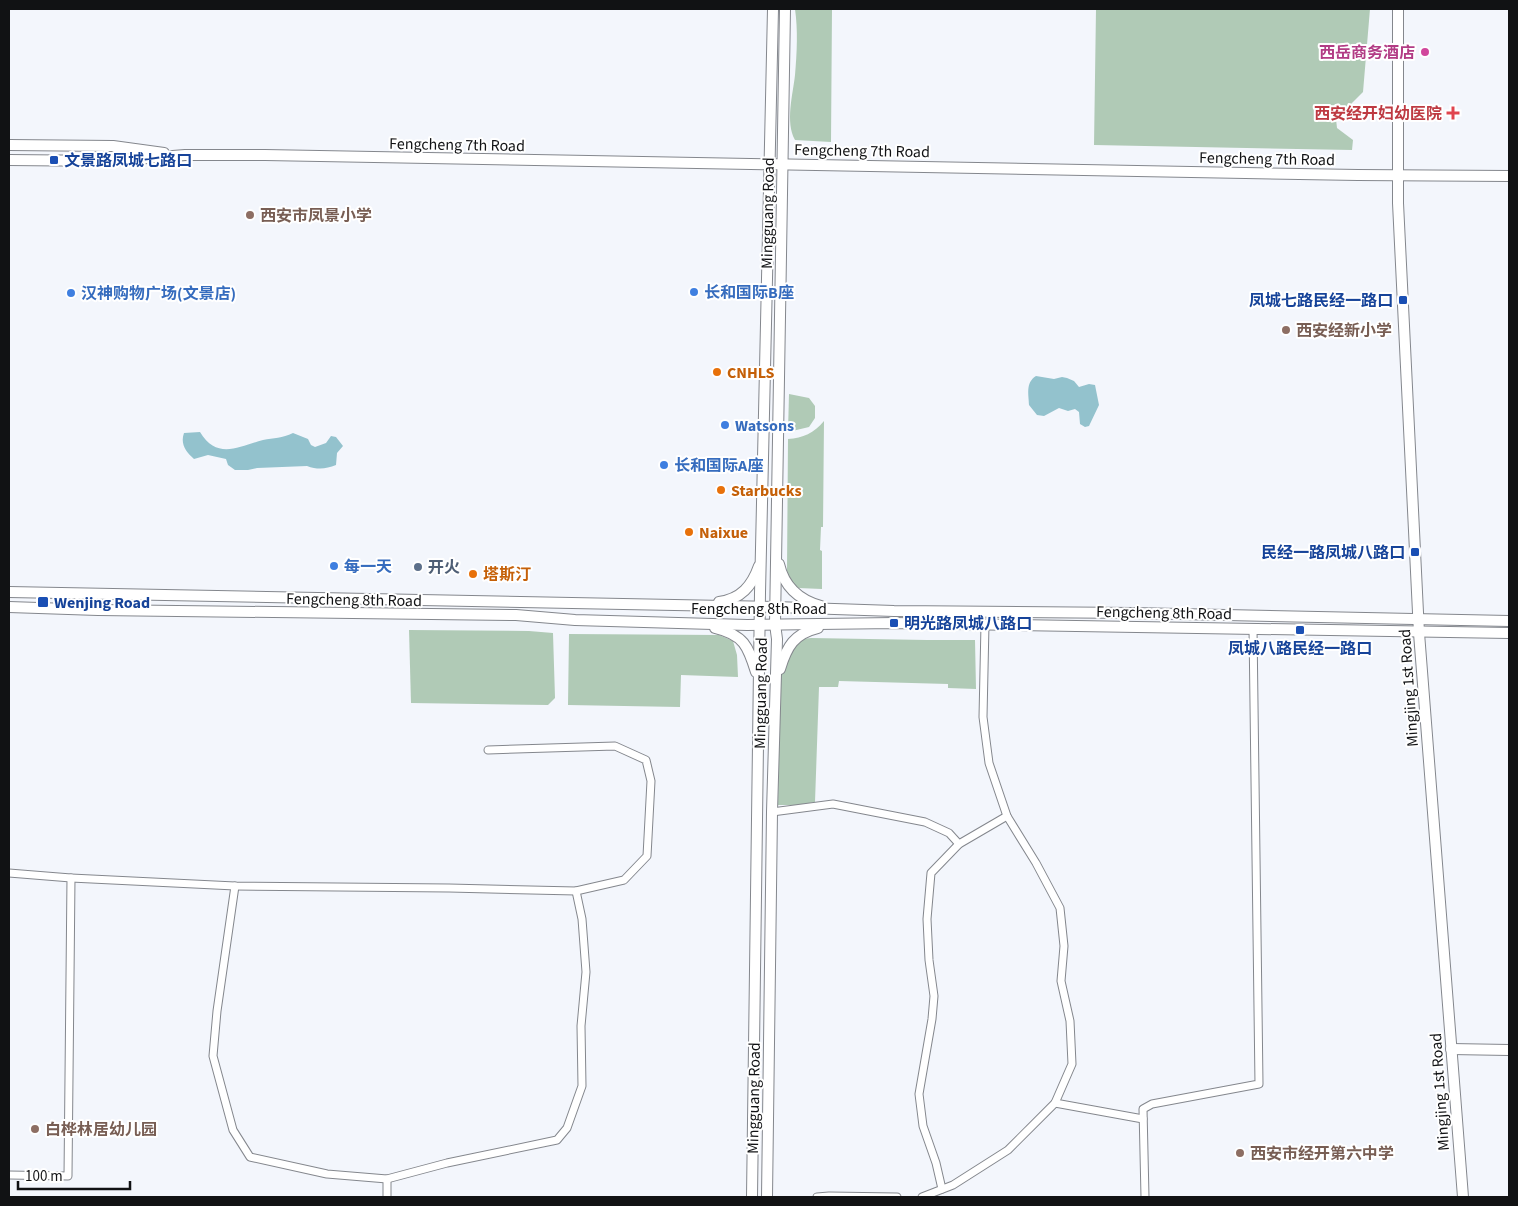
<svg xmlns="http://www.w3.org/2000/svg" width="1518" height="1206" viewBox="0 0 1518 1206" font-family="'Source Sans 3','Noto Sans SC',sans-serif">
	<rect width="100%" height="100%" fill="#f3f6fc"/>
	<g fill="#b0cab6">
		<path d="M795,9H832L831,142L795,140C785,122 793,94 795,75C797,53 798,30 795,9Z"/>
		<path d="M1096,9H1370L1363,92L1336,119L1337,128L1353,140L1352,150L1094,145Z"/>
		<path d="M789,394L809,398L815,406V418L809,427L788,432Z"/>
		<path d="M824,421L823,527H821L820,550L822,551V589L798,588C793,585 788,578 787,571L788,439C803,438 814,433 824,421Z"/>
		<path d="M409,630L529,631L553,633L555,698L548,705L411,703Z"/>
		<path d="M569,634L719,635L733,641L737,655L738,677L681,675L680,707L568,705Z"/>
		<path d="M811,638L927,640H975L976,689L948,688V684L839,681L838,687H819L815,802L797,805H778L780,664L793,640Z"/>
	</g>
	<g fill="#93c2cd">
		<path d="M1036,376L1054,379L1062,377L1067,378L1074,381L1079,387L1089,384L1095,385L1099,405L1089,426L1085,427L1080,424L1079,412L1075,409L1068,411L1059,408L1044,416L1037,415L1029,405C1029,395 1025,383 1036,376Z"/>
		<path d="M200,432C217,460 238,447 263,440C274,438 282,438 293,433L308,439L311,445L315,447L326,443L331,436L336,437L343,446L337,453L336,465C326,469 318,470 307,466L257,468L248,470H235L228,465L226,459L208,455L194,459C186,452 180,444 184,433Z"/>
	</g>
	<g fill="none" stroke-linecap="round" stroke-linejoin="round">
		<g stroke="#84878d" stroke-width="9">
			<g id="street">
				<path d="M772,812L833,804L925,822L949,833L959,844"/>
				<path d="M9,873L71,878L68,1176L9,1175"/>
				<path d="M71,878L235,886L449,888L576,891L624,880L647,856L651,781L646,760L615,746L488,750"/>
				<path d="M235,886L217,1011L213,1056L233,1130L250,1157L327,1174L387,1179L447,1163L557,1140L567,1128L582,1086L581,1026L586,972L582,919L576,891"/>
				<path d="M1055,1103L1143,1119"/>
				<path d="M942,1189L936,1163L923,1126L919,1094L932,1019L934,996L929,960L927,919L931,873L959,844L1007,816"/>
				<path d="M387,1197V1179"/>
				<path d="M817,1197L829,1196L897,1197"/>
				<path d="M922,1197L953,1185L1008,1150L1055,1103L1072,1064L1070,1021L1061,981L1064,946L1060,908L1036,863L1007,816L989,763L983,717L985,624"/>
				<path d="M1145,1197L1143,1109L1152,1104L1259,1084L1253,628"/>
			</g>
		</g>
		<g stroke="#84878d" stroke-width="12">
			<g id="secondary">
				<path d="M1398,9V203L1419,633L1463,1197"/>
				<path d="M9,145L113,146L164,153"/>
				<path d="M9,160L111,161L185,155H265L1358,175L1509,176"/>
				<path d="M779,564C784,586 799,600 821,606"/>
				<path d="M9,592L775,607L894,611L1133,613L1509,621"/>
				<path d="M719,602C741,599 752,586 759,566"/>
				<path d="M9,607L98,610L516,615L575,620L747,625L894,623L1509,633"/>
				<path d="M715,628C744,635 748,646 756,672"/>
				<path d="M780,669C787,646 794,634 818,628"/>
				<path d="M1451,1049L1509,1050"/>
				<path d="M752,1197L760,593L773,9"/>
				<path d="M767,1197L772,812L777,639L775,624L785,9"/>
			</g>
		</g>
		<use href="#street" stroke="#fff" stroke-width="7"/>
		<use href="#secondary" stroke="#fff" stroke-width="10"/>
	</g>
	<circle fill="#d1479c" stroke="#fff" stroke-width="2" cx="1425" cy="52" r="5"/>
	<path fill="#e0444e" stroke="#fff" stroke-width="2" d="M1450.5 105.5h5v5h5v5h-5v5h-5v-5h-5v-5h5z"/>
	<g fill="#1a4fb4" stroke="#fff" stroke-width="2">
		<rect x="49" y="155" width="10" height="10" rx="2.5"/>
		<rect x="1398" y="295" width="10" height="10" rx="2.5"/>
		<rect x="1410" y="547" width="10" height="10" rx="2.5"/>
		<rect x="37" y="596" width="12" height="12" rx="2.5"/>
		<rect x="889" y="618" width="10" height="10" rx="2.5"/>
		<rect x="1295" y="625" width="10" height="10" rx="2.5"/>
	</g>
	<g fill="#8d6e63" stroke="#fff" stroke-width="2">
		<circle cx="250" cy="215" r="5"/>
		<circle cx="1286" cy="330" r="5"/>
		<circle cx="35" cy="1129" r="5"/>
		<circle cx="1240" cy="1153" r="5"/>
	</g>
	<g fill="#3f7fe0" stroke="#fff" stroke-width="2">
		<circle cx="694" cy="292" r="5"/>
		<circle cx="71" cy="293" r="5"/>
		<circle cx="725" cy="425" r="5"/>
		<circle cx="664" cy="465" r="5"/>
		<circle cx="334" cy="566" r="5"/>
	</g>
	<g fill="#e8710a" stroke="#fff" stroke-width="2">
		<circle cx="717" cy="372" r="5"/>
		<circle cx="721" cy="490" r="5"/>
		<circle cx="689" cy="532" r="5"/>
		<circle cx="473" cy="574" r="5"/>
	</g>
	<circle fill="#5c6f8a" stroke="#fff" stroke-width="2" cx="418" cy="567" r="5"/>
	<g text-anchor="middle" stroke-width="4" stroke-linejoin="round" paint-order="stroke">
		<g font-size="16" font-weight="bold" fill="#b23c85" stroke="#fff" text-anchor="end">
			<text x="1415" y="58">西岳商务酒店</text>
		</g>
		<g font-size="16" font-weight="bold" fill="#be3a42" stroke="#fff" text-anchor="end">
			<text x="1442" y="119">西安经开妇幼医院</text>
		</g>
		<g font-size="16" fill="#111214" stroke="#fff">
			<text transform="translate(457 144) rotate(1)" y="6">Fengcheng 7th Road</text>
			<text transform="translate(862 150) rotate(1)" y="6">Fengcheng 7th Road</text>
			<text transform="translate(1267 158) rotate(1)" y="6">Fengcheng 7th Road</text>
			<text transform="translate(767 213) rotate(-89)" y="6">Mingguang Road</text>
			<text transform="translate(354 599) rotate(1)" y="6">Fengcheng 8th Road</text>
			<text x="759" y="614">Fengcheng 8th Road</text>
			<text transform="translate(1164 612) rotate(1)" y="6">Fengcheng 8th Road</text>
			<text transform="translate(1408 688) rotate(-94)" y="6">Mingjing 1st Road</text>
			<text transform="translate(760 693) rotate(-89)" y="6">Mingguang Road</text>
			<text transform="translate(1439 1092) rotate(-94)" y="6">Mingjing 1st Road</text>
			<text transform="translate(753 1098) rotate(-89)" y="6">Mingguang Road</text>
		</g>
		<g font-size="16" font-weight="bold" fill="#164399" stroke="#fff" text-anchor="start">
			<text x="64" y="166">文景路凤城七路口</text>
			<text x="1393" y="306" text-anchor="end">凤城七路民经一路口</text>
			<text x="1405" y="558" text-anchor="end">民经一路凤城八路口</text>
			<text x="54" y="608">Wenjing Road</text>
			<text x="904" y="629">明光路凤城八路口</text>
			<text x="1300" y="654" text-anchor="middle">凤城八路民经一路口</text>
		</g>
		<g font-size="16" font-weight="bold" fill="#785e54" stroke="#fff" text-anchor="start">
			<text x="260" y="221">西安市凤景小学</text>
			<text x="1296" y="336">西安经新小学</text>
			<text x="45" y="1135">白桦林居幼儿园</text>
			<text x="1250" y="1159">西安市经开第六中学</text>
		</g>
		<g font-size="16" font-weight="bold" fill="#366cbe" stroke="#fff" text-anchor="start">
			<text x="704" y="298">长和国际B座</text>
			<text x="81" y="299">汉神购物广场(文景店)</text>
			<text x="735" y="431">Watsons</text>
			<text x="674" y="471">长和国际A座</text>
			<text x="344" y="572">每一天</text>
		</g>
		<g font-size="16" font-weight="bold" fill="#c56008" stroke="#fff" text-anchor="start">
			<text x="727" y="378">CNHLS</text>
			<text x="731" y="496">Starbucks</text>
			<text x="699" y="538">Naixue</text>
			<text x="483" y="580">塔斯汀</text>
		</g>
		<g font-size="16" font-weight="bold" fill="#4e5e75" stroke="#fff" text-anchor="start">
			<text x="428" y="573">开火</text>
		</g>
	</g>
	<rect width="1518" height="1206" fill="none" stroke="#111214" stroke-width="20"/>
	<path d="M18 1181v8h112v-8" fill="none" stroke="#111214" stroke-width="2.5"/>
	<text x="25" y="1181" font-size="15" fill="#111214" stroke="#ffffff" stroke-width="4" paint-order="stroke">100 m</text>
</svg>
